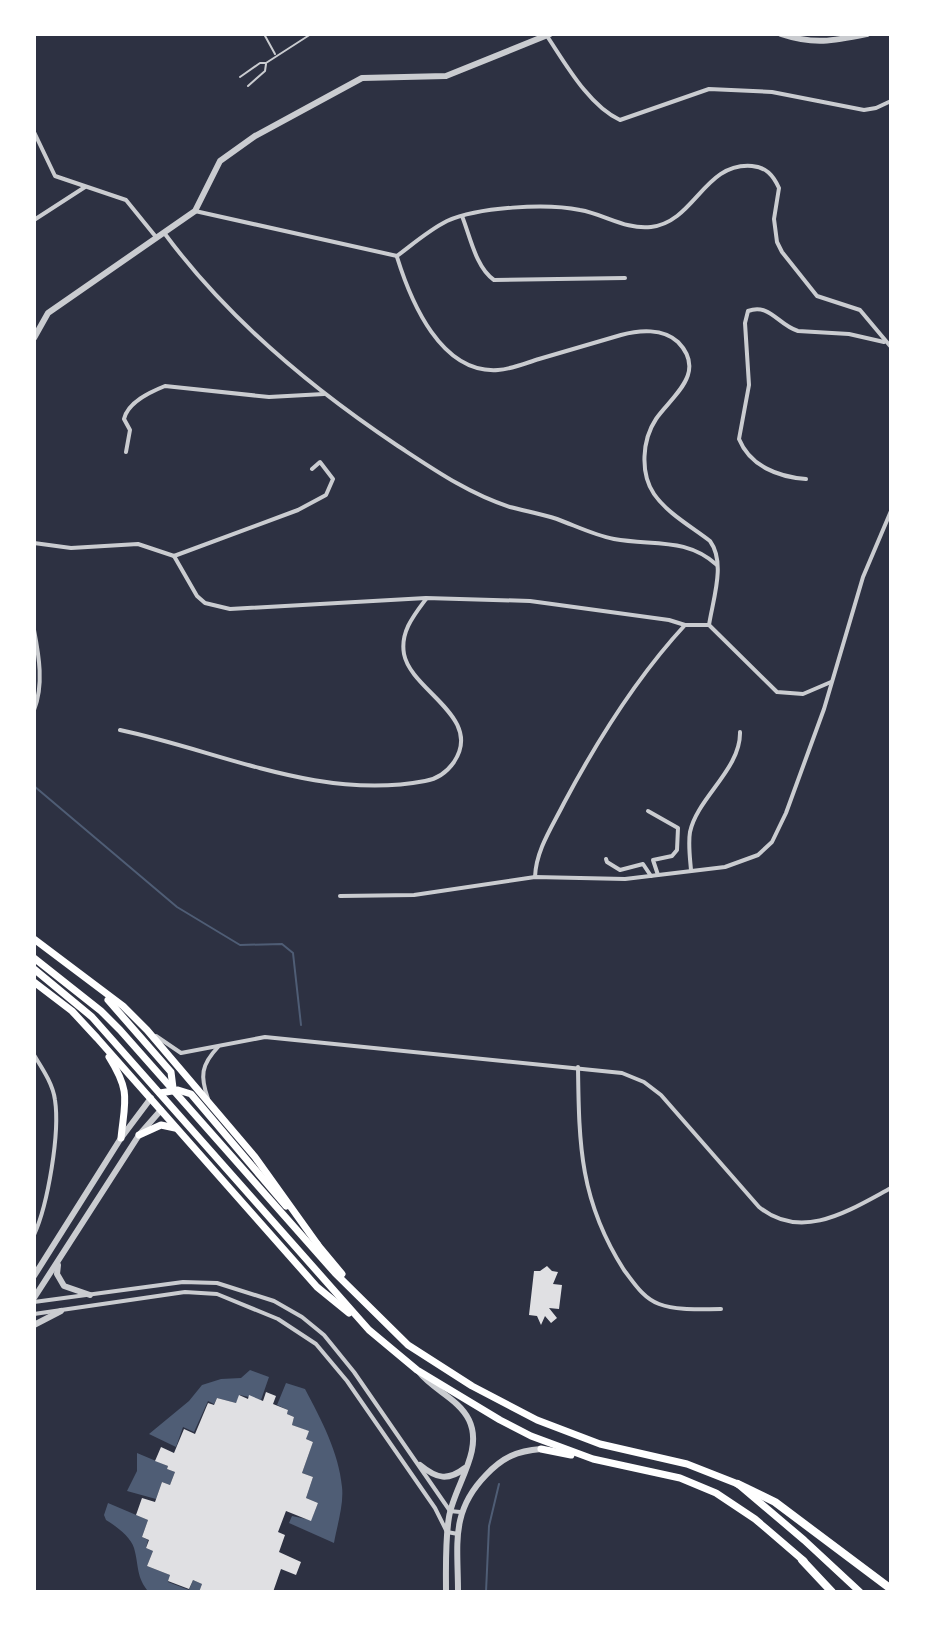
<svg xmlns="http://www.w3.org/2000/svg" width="925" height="1626" viewBox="0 0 925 1626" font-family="'Asap Condensed',sans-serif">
	<rect width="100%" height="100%" fill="#2d3142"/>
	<g fill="#4f5d75">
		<path d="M250,1370L269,1377L261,1400L240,1395L236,1403L217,1398L214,1404L208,1401L194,1432L183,1427L176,1447L149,1434L189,1401L202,1385L221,1379L241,1378Z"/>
		<path d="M286,1383L305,1389C321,1419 339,1453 342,1487C344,1504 337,1526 334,1543L289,1523L292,1516L311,1520L318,1503L306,1498L313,1477L302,1473L313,1442L306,1439L308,1431L292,1425L294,1417L287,1414L288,1410L277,1405Z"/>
		<path d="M137,1453L168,1466L167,1469L175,1472L170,1485L162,1482L156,1499L127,1491L137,1471Z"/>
		<path d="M108,1503L148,1520L142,1537L148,1540L146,1548L153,1551L147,1566L170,1575L168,1582L189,1590L193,1580L202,1584L199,1592H149C136,1578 139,1565 134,1548C131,1537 116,1526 106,1520L104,1515Z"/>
	</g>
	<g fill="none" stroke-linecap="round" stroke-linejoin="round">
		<g stroke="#4f5d75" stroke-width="2">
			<path d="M34,786L177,907L240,945L282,944L293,953L301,1025"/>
			<path d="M486,1592L489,1526L499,1484"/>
		</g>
	</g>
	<g fill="#e0e0e3">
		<path d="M547,1266L552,1271L558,1272L553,1284L562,1285L559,1309L549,1308L557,1318L551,1323L545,1316L541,1325L537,1316L529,1315L534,1271H540Z"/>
		<path d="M266,1392L276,1396L273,1404L288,1410L287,1414L294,1417L292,1425L309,1431L306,1439L313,1442L302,1473L313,1477L306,1498L318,1503L311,1521L286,1511L278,1532L285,1535L279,1552L301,1562L296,1575L281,1569L273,1592H199L202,1584L193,1580L189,1589L168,1581L170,1575L147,1566L153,1551L146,1548L149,1540L142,1537L148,1520L136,1515L142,1498L155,1502L162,1482L170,1485L175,1472L167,1469L168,1466L155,1461L161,1447L174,1453L184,1429L195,1434L208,1403L214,1405L217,1398L236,1403L239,1395L248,1399L249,1395L263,1401Z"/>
	</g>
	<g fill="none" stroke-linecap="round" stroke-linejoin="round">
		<g stroke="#caccd0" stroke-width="2">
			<path d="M264,34L275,54"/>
			<path d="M240,77L260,63H266L311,34"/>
			<path d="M248,86L265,71L266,64"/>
		</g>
		<g stroke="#caccd0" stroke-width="4">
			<path d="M547,36C565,63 589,106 620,120L709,89L772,92L864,110L876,108L891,101"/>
			<path d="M34,132L55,176L126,200L156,237"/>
			<path d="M195,211L397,256C413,244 429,230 447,221C479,207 546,203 580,210C604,214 626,230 651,227C695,222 704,162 752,166C766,167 773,175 779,188L774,219L777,242L782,252L817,296L860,310L891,347"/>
			<path d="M462,216C470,236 476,268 494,280L625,278"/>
			<path d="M34,220L85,187"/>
			<path d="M165,234C228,319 311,388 398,446C433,469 469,494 510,507C525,511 541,514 557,519C576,526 594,535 614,539C653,546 686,537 717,565"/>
			<path d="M397,257C411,302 441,374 498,370C512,369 526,363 539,359C566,351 594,343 621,335C639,330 663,328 678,342C708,373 671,397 656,419C642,440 640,473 654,494C667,513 692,527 710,541C726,563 713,599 709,625L777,692L803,694L831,682"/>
			<path d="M126,452L130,430L124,419C128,402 150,392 165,386L269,397L324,394"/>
			<path d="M806,479C778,477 750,466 739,439L749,385L745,323L748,311C770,303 778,325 798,331L849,334L884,342"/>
			<path d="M34,543L71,548L138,544L174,556L298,510L326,495L333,479L320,462L312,469"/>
			<path d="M174,556L197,596L205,603L230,609L426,598L530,601L669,620L685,625H709"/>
			<path d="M34,630C39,656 44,685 34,710"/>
			<path d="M120,730C220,751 320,801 425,781C437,779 447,772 454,762C484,717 411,691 404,654C400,632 414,615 426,599"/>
			<path d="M648,811L678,828L677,850L672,856L653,860L658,875"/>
			<path d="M606,859L607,862L620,870L643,864L651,876"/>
			<path d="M691,870C690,858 688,844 690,832C697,798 741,769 740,732"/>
			<path d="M535,877C536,850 552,827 564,803C598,739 636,678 685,625"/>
			<path d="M340,896L414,895L535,877L625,879L725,867L758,855L772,842L786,813L824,709L863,577L891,511"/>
			<path d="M156,1036L181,1053L265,1037L622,1073L644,1082L661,1095L759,1207C802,1242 850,1210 891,1188"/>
			<path d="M34,1055C42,1068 53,1084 55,1100C60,1133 48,1204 34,1235"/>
			<path d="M578,1067C579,1146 580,1201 624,1270C634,1283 643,1298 659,1304C678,1311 700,1309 721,1309"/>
			<path d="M208,1099C200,1076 201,1065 218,1047"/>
			<path d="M34,1302L183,1282L217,1283L274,1301L302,1317L324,1335L354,1372L450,1511L460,1512"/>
			<path d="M34,1314L185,1292L217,1294L278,1319L316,1344L347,1381L435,1508L447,1532L458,1534"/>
		</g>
		<g stroke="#caccd0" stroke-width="6">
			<path d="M781,34C814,45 833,41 867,34"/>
			<path d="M34,338L48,313L195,211L220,161L255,136L362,78L446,76L550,34"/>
			<path d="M58,1265L57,1274L64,1286L90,1295"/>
			<path d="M34,1276L121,1138L151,1098"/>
			<path d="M34,1298L139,1135L161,1110"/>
			<path d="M34,1325L61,1311"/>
			<path d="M419,1372C433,1390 459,1399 469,1420C484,1451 454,1486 449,1517C445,1541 446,1567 446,1592"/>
			<path d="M420,1465C437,1479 448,1481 465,1468"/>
			<path d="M458,1592C458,1544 450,1512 486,1475C503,1457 517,1451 541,1449"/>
		</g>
		<g stroke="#fff" stroke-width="7">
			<path d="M34,939L123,1006L147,1030L255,1157L318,1245"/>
			<path d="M34,958L101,1011L120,1030L335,1273L408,1345L472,1386L537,1420L600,1444L687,1464L738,1484L804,1540L860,1592"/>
			<path d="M34,969L92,1017L369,1330L417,1370L500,1420L531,1436L593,1459L680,1478L716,1493L755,1519L804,1561"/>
			<path d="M34,982L72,1011L97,1038L317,1287L349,1313"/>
			<path d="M108,1000L171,1072L173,1088"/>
			<path d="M109,1057C131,1092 125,1100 121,1138"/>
			<path d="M160,1093L178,1090L191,1094L286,1206"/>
			<path d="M139,1135L161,1125L175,1128"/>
			<path d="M317,1244L342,1274"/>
			<path d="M541,1449L571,1455"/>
		</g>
		<g stroke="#fff" stroke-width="8">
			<path d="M738,1484L775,1502L891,1589"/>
			<path d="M802,1560L832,1592"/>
		</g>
	</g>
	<rect width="925" height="1626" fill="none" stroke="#ffffff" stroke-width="72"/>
</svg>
